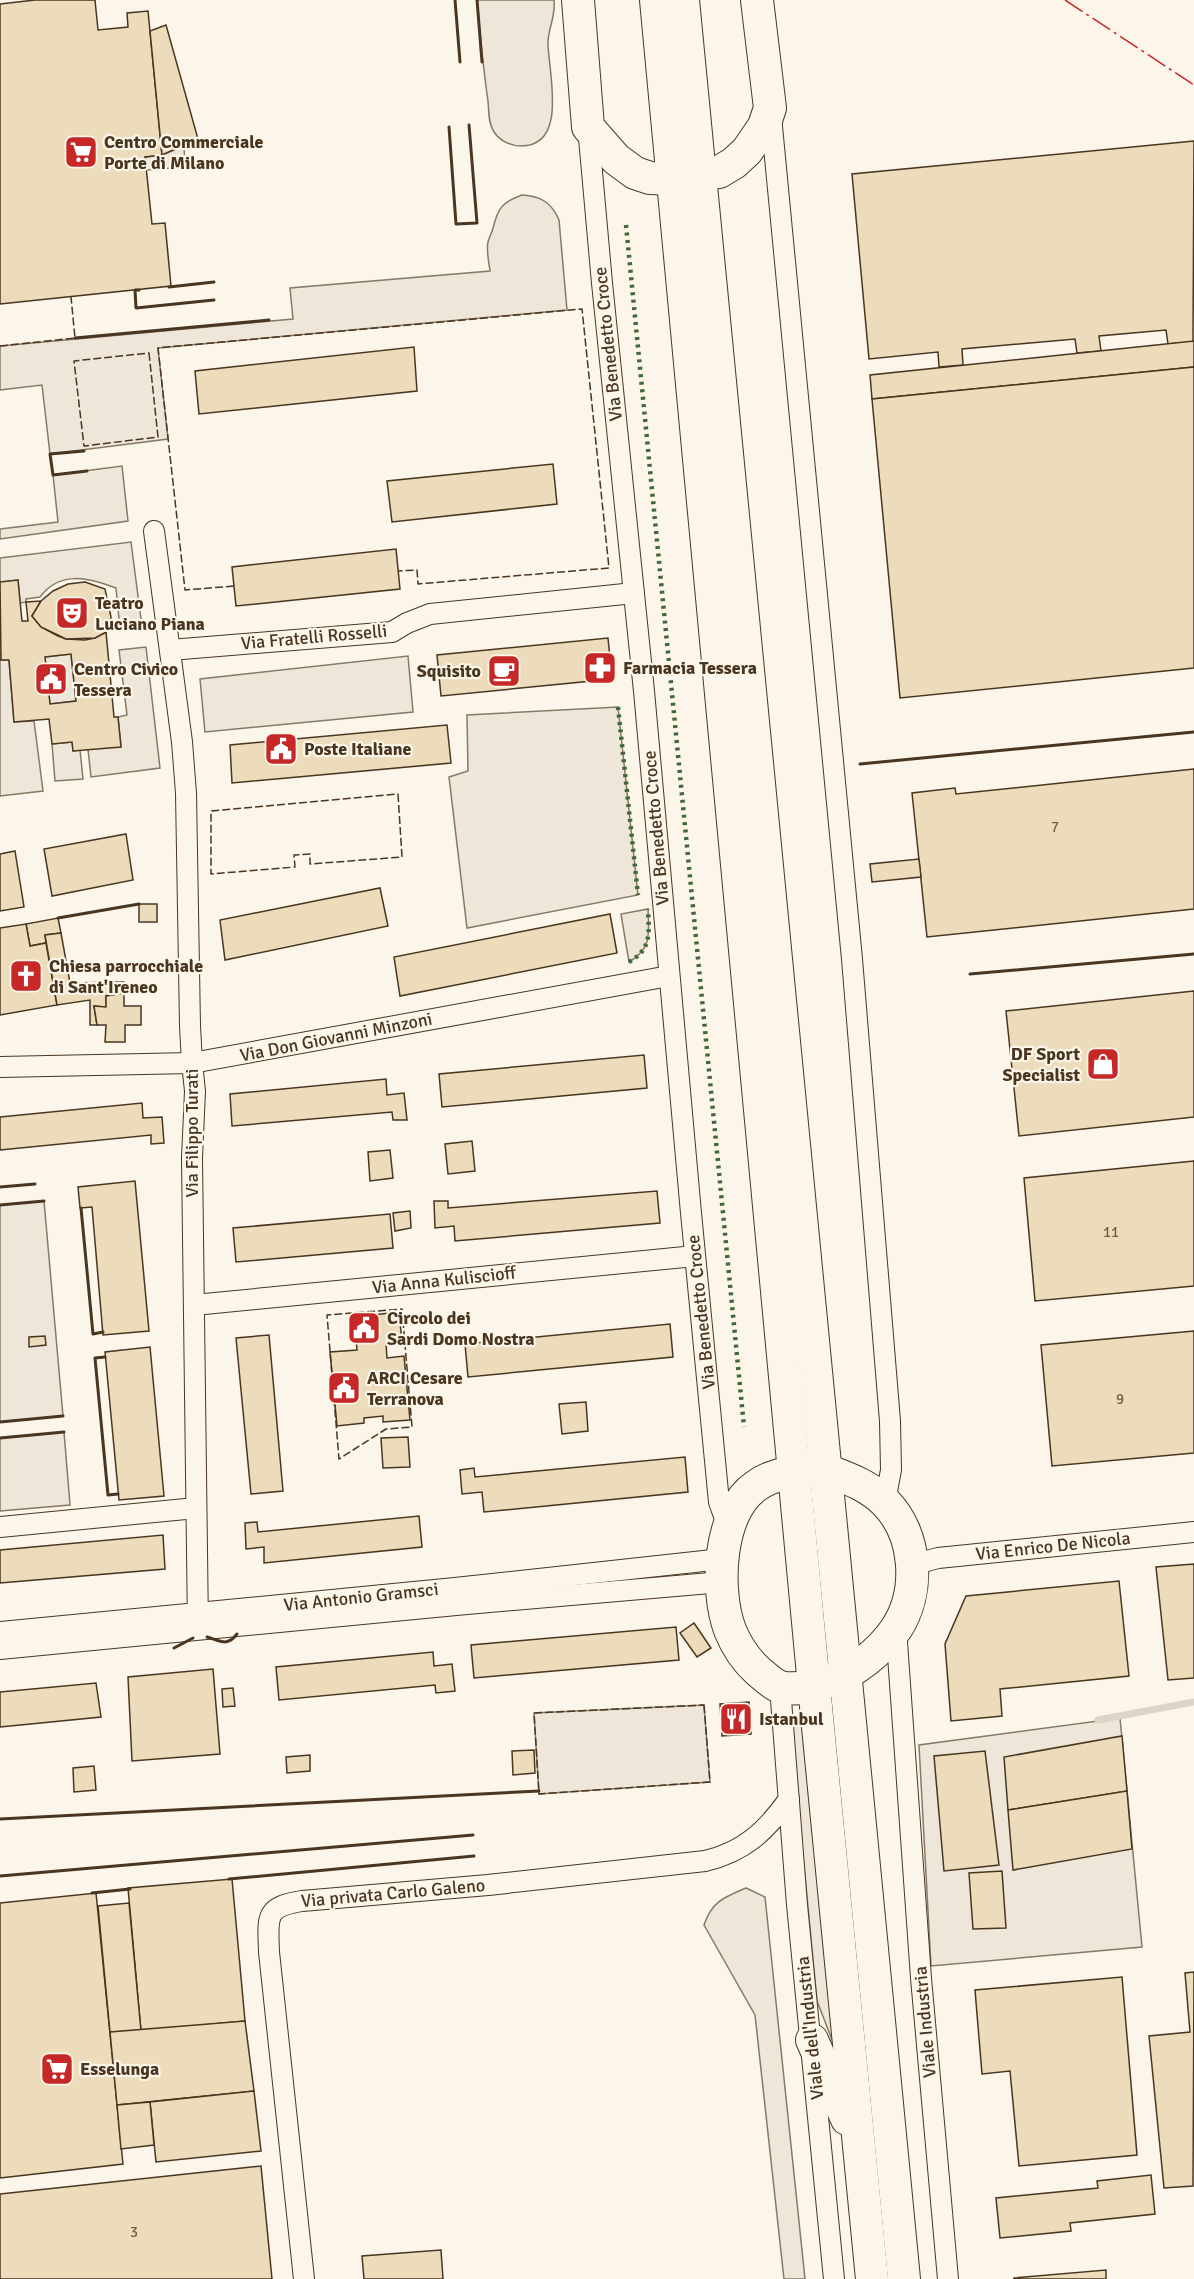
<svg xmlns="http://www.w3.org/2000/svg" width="1194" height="2279" viewBox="0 0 1194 2279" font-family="Signika,sans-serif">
	<rect width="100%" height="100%" fill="#fbf6e9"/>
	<g fill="#ede6d9" stroke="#887966" stroke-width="1.5">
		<path d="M477,0H554C556,18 547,30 548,45C549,74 568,146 521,146C511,146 500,141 494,132C488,123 489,111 488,101C483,67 480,34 477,0Z"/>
		<path d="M184,146L185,167L147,170L145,157L162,155Z"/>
		<path d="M522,195C541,196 552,203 559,220L567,310L158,348L168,439L50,454L42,385L0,390V346L293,319L290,288L490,271C489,262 486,251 488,242C489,237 492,233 493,228C498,208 502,202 522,195Z"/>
		<path d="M122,466L128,521L0,539V529L58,522L53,475Z"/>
		<path d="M131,542L142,627L120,630L116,588C89,578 60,570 40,597L26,599V602L20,603L18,580L0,582V558Z"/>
		<path d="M146,647L160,768L91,777L88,749L121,746L118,717L127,715L119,650Z"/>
		<path d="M0,651L1,660H9L14,722L34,721L43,791L0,796Z"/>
		<path d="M71,654L76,701L50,704L45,657Z"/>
		<path d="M408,656L413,712L205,732L200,679Z"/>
		<path d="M618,707L638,895L467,928L449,777L468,771L467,715Z"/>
		<path d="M72,742L73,751L80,750L83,779L55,781L52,744Z"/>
		<path d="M648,909C649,933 652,949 629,962L621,914Z"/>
		<path d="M44,1201L63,1416L0,1422V1205Z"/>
		<path d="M64,1432L70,1505L0,1511V1438Z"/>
		<path d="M704,1705L710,1782L539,1794L534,1713Z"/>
		<path d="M1120,1718L1142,1947L931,1966L919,1745Z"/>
		<path d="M804,1719L845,2073L817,2001L791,1730L796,1720Z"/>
		<path d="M746,1888L765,1897L805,2279H784L755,2015L704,1925C712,1901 725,1897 746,1888Z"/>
	</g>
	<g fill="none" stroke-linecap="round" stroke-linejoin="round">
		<path stroke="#dcd4c6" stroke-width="7" d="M1098,1720L1194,1702"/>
	</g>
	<g fill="#ecdcbc" stroke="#4a3520" stroke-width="1.5" fill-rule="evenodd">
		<path d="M35,0H95L98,30L128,27L127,13L148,11L162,155L145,157L152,224L165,223L171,286L0,304V4Z"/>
		<path d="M166,25L198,139L162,155L150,31Z"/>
		<path d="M1194,141L1193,342L1168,344L1166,330L1099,336L1101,351L1077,353L1075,339L962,349L963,365L939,367L938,352L869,359L852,174Z"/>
		<path d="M1194,341V367L872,399L870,375Z"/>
		<path d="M414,347L417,391L199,414L195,371Z"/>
		<path d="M1194,367V668L900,698L872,399Z"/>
		<path d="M553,464L557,504L392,522L387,481Z"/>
		<path d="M396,549L400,589L236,606L232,567Z"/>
		<path d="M18,580L22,621H28L26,602L41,601L32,616L41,627L58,636L66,639L85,640L95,638L106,632L114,717H118L121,747L73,751L72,742L52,744L49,719L14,722L9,660H1L0,582ZM71,654L76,701L50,704L45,657Z"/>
		<path d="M85,582L105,589L111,617L110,630L95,638L66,639L41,627L32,616L41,601L53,591L68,584Z"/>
		<path d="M608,638L612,679L441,696L437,655Z"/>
		<path d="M447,725L451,763L232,783L230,745Z"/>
		<path d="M1194,769V909L927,937L912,793L955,788L956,794Z"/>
		<path d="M126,834L133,880L52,896L44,849Z"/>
		<path d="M15,851L24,907L0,911V854Z"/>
		<path d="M919,859L921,877L872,882L870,864Z"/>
		<path d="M380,888L388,926L225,960L220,920Z"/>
		<rect x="139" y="904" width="18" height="18"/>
		<path d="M610,914L617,953L400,996L394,957Z"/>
		<path d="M58,918L61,933L45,935L46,943L30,946L26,924Z"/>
		<path d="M26,924L30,946L46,943L57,1005L0,1015V928Z"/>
		<path d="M61,933L70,983L124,982V993L106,996V1007L94,1006L97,1025H90V1000L57,1005L45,935Z"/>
		<path d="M1194,991V1117L1019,1136L1006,1011Z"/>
		<path d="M124,993V1006H141V1025H125V1042H105L106,1025H97L94,1006L106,1007V996Z"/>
		<path d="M644,1055L647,1088L442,1107L439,1074Z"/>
		<path d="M386,1079L387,1095L404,1093L407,1120H393L392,1112L232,1126L230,1094Z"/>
		<path d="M142,1103L143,1118L162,1117L164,1143L151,1144V1135L0,1150V1117Z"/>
		<path d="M472,1141L475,1171L448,1174L445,1144Z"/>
		<path d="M390,1150L393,1178L370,1181L368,1152Z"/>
		<path d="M1194,1161V1286L1035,1301L1024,1178Z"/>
		<path d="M135,1181L149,1331L103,1335L92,1207L80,1208L78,1187Z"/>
		<path d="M657,1191L660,1223L455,1241L454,1226L435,1228L434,1201H448V1208Z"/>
		<path d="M410,1211L411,1228L395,1231L393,1213Z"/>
		<path d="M390,1214L393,1248L236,1262L233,1228Z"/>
		<path d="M399,1312L402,1342L386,1343L387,1358L404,1356L410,1420L383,1422V1416L364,1418V1423L337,1426L330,1352L357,1350L354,1317Z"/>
		<path d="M670,1324L673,1357L468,1377L465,1344Z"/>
		<path d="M1194,1331V1453L1052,1466L1041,1345Z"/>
		<path d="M269,1335L283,1491L251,1494L236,1338Z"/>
		<path d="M45,1336L46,1345L29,1347V1337Z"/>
		<path d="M150,1347L164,1496L119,1500L105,1352Z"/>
		<path d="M586,1402L588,1431L562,1434L559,1404Z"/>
		<path d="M408,1437L410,1467L383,1468L381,1438Z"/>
		<path d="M685,1457L688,1492L484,1512L482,1492L462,1494L460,1470L474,1468L475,1477Z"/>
		<path d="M419,1516L422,1547L264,1563V1547L246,1549L245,1523L257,1522L258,1532Z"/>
		<path d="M163,1535L165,1569L0,1583V1550Z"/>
		<path d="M1194,1564V1678L1168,1680L1156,1567Z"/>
		<path d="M1119,1581L1129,1676L1000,1689L1002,1716L951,1721L945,1644L966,1596Z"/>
		<path d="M694,1623L711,1648L697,1657L680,1633Z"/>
		<path d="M676,1627L679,1660L474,1678L471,1645Z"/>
		<path d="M433,1652L434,1666L452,1664L455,1691L436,1693L435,1685L279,1700L276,1667Z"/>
		<path d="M213,1669L220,1754L132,1761L128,1677Z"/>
		<path d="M96,1683L101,1717L0,1727V1692Z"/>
		<path d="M233,1688L235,1706L223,1707L222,1689Z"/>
		<path d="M749,1702L751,1734L722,1736L720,1704Z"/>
		<path d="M1122,1736L1127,1791L1008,1810L1004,1757Z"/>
		<path d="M534,1750L535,1773L513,1775L512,1751Z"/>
		<path d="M985,1751L999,1865L944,1871L934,1756Z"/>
		<path d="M310,1755V1771L287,1773L286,1757Z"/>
		<path d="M94,1766L96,1790L74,1792L73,1768Z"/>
		<path d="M1127,1791L1132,1849L1013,1870L1008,1810Z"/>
		<path d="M1002,1871L1006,1928L973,1929L969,1873Z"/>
		<path d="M232,1879L245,2021L141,2031L128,1888Z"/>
		<path d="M96,1893L123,2164L0,2178V1903Z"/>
		<path d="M129,1903L141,2031L110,2032L98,1906Z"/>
		<path d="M1194,1972L1193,2186L1164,2188L1149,2036L1190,2032L1185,1973Z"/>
		<path d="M1122,1977L1137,2155L1019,2166L1010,2071L982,2074L975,1990Z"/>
		<path d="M245,2021L254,2091L117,2105L110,2032Z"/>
		<path d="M254,2091L261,2151L156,2162L150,2102Z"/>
		<path d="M150,2102L154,2145L121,2149L117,2105Z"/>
		<path d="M261,2166L272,2279H0V2194Z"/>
		<path d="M1151,2175L1155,2214L1070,2223L1071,2231L1000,2238L996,2198L1098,2188L1097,2181Z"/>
		<path d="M441,2250L443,2279H364L362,2256Z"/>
		<path d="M1106,2270V2279H1014V2278Z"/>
	</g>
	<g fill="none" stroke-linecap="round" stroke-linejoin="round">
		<g stroke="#4a3520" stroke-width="22">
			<g id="street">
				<path d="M771,116L852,959L890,1421L891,1470L885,1502"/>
				<path d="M588,127L602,283L644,691L691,1213L719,1502L728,1527"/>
				<path d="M154,531L182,742L186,793L190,1026L192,1063L195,1091L192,1158L198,1629"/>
				<path d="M170,650L392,632L407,623L430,614L634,593"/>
				<path d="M0,1067L192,1063L669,976"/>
				<path d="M194,1305L695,1256"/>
				<path d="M0,1527L196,1508"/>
				<path d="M912,1565L938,1558L1194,1532"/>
				<path d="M896,1628L921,1978L948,2279"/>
				<path d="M0,1632L455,1588L722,1559"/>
				<path d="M0,1649L456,1605L722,1582"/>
				<path d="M780,1687L797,1905L834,2279"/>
				<path d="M304,2279L269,1952C268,1917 264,1907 302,1901L488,1885L705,1861C744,1852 766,1831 789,1799"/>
			</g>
		</g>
		<g stroke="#4a3520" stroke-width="34">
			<g id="primary">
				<path d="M578,0L588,127L616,159L635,173L650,178L673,179L719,172L734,163L747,151L764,126L770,108L757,0"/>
				<path d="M656,0L814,1686L872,2279"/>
				<path d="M683,0L904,2279"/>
				<path d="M826,1470C847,1478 868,1485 885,1502C917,1534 921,1591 896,1629C881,1651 854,1673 829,1681C814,1686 796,1691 780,1687C772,1684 764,1676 758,1671C746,1660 736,1645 730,1630C715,1590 718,1512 756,1486C776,1471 802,1471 826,1470Z"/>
				<path d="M812,2040L847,2119"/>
			</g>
		</g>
		<use href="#street" stroke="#fbf6e9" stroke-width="20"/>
		<use href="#primary" stroke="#fbf6e9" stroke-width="32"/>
		<g stroke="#436837" stroke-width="4.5" stroke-dasharray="3 4.5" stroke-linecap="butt">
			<path d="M626,225L744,1427"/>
			<path d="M618,707L638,895"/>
			<path d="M629,962C652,949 649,933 648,909"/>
		</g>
		<g stroke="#4a3520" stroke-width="1.5" stroke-dasharray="8 3" stroke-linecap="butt">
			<path d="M0,346L75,338L71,297"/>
			<path d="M149,353L158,437L84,446L74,361Z"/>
			<path d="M234,586L185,590L158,348L582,309L609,568L418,584L417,570L398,571"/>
			<path d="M398,794L402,857L310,864V854L294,855L295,867L211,874V811Z"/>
			<path d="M402,1309L412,1427L386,1429L339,1459L327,1315Z"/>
			<path d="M704,1705L710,1782L539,1794L534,1713Z"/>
		</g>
		<g stroke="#4a3520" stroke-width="3">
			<path d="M455,0L460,62"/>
			<path d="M477,0L482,62"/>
			<path d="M449,127L456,224L477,223L469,125"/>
			<path d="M169,287L214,282"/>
			<path d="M139,290H135L136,308L214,300"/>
			<path d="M75,338L269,320"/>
			<path d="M84,451L50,454L53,475L87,471"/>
			<path d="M860,764L1194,732"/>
			<path d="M58,918L139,904"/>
			<path d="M970,974L1194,954"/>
			<path d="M0,1187L35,1184"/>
			<path d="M0,1205L44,1201"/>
			<path d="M81,1208L93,1334L103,1332"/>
			<path d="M105,1357L95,1358L108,1495L118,1494"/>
			<path d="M0,1422L63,1416"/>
			<path d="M0,1438L64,1432"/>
			<path d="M207,1637C221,1641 227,1647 237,1634"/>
			<path d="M174,1648L193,1638"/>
			<path d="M0,1819L539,1791"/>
			<path d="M0,1876L473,1835"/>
			<path d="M229,1879L474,1856"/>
			<path d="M92,1893L130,1889"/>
		</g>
		<path stroke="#c62828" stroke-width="1.5" stroke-dasharray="21 4.5 3 4.5" stroke-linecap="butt" d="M1065,0L1194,85"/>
	</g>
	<defs>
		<g id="supermarket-square" transform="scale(1.725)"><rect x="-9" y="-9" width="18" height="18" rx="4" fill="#c62828" stroke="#fbf6e9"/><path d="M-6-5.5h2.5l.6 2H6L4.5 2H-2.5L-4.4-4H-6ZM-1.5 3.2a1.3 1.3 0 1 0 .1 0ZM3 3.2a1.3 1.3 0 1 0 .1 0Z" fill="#fff"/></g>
		<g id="theatre-square" transform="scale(1.725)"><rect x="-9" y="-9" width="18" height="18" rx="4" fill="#c62828" stroke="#fbf6e9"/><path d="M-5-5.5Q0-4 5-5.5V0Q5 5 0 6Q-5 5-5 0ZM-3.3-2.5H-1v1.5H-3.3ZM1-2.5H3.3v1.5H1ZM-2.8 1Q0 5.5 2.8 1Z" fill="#fff"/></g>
		<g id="pharmacy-square" transform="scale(1.725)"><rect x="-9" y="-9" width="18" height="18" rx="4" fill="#c62828" stroke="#fbf6e9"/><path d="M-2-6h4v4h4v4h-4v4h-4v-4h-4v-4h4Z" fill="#fff"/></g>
		<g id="cafe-square" transform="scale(1.725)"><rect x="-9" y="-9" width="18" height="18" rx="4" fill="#c62828" stroke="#fbf6e9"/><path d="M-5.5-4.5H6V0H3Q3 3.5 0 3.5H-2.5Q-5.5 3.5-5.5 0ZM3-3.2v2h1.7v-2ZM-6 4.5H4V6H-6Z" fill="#fff"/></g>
		<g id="civic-square" transform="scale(1.725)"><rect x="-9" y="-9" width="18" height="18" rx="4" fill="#c62828" stroke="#fbf6e9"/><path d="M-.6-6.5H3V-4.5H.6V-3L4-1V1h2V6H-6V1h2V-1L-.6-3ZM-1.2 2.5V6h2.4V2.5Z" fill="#fff"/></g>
		<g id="church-square" transform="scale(1.725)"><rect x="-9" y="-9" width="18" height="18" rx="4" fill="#c62828" stroke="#fbf6e9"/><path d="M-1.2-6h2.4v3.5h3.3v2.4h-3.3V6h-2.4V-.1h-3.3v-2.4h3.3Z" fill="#fff"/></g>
		<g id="shop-square" transform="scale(1.725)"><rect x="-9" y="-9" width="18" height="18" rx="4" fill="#c62828" stroke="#fbf6e9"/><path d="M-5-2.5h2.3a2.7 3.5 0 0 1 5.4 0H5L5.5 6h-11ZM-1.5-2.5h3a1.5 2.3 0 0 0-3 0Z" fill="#fff"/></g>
		<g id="restaurant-square" transform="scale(1.725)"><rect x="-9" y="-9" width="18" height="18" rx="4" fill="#c62828" stroke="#fbf6e9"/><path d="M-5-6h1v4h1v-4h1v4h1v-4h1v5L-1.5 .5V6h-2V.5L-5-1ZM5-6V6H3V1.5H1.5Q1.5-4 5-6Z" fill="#fff"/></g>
	</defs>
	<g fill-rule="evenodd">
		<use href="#supermarket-square" x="81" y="152"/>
		<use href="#theatre-square" x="72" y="613"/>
		<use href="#pharmacy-square" x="600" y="668"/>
		<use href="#cafe-square" x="504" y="671"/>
		<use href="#civic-square" x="51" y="679"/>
		<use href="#civic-square" x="281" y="749"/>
		<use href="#church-square" x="26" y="976"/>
		<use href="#shop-square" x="1103" y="1064"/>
		<use href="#civic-square" x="364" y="1328"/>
		<use href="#civic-square" x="344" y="1388"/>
		<use href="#restaurant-square" x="736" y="1719"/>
		<use href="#supermarket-square" x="57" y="2069"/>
	</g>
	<g text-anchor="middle" stroke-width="4.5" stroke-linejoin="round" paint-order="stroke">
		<g font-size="15" fill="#725f47">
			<text x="1055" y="832">7</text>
			<text x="1111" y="1237">11</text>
			<text x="1120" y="1404">9</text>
			<text x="134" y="2237">3</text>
		</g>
		<g font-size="18" font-weight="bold" fill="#4a3520" stroke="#fbf6e9" text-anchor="start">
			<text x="104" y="148">Centro Commerciale<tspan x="104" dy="21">Porte di Milano</tspan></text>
			<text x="95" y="609">Teatro<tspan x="95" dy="21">Luciano Piana</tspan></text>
			<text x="623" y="674">Farmacia Tessera</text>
			<text x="74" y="675">Centro Civico<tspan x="74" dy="21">Tessera</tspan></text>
			<text x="481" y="677" text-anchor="end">Squisito</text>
			<text x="304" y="755">Poste Italiane</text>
			<text x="49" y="972">Chiesa parrocchiale<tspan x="49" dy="21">di Sant'Ireneo</tspan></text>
			<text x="1080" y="1060" text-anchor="end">DF Sport<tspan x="1080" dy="21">Specialist</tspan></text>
			<text x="387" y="1324">Circolo dei<tspan x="387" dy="21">Sardi Domo Nostra</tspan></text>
			<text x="367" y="1384">ARCI Cesare<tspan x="367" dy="21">Terranova</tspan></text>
			<text x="759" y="1725">Istanbul</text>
			<text x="80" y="2075">Esselunga</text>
		</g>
		<g font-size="18" fill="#4a3520" stroke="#fbf6e9">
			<text transform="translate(608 344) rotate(-96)" y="6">Via Benedetto Croce</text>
			<text transform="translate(314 637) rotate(-5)" y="6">Via Fratelli Rosselli</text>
			<text transform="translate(656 828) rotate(-95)" y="6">Via Benedetto Croce</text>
			<text transform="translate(336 1037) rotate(-11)" y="6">Via Don Giovanni Minzoni</text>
			<text transform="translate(192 1133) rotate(-90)" y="6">Via Filippo Turati</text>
			<text transform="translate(444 1280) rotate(-6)" y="6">Via Anna Kuliscioff</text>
			<text transform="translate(701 1312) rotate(-96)" y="6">Via Benedetto Croce</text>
			<text transform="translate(1053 1546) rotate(-6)" y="6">Via Enrico De Nicola</text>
			<text transform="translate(361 1597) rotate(-6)" y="6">Via Antonio Gramsci</text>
			<text transform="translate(393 1893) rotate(-5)" y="6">Via privata Carlo Galeno</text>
			<text transform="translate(925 2022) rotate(-95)" y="6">Viale Industria</text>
			<text transform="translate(810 2028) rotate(-96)" y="6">Viale dell'Industria</text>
		</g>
	</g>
</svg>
